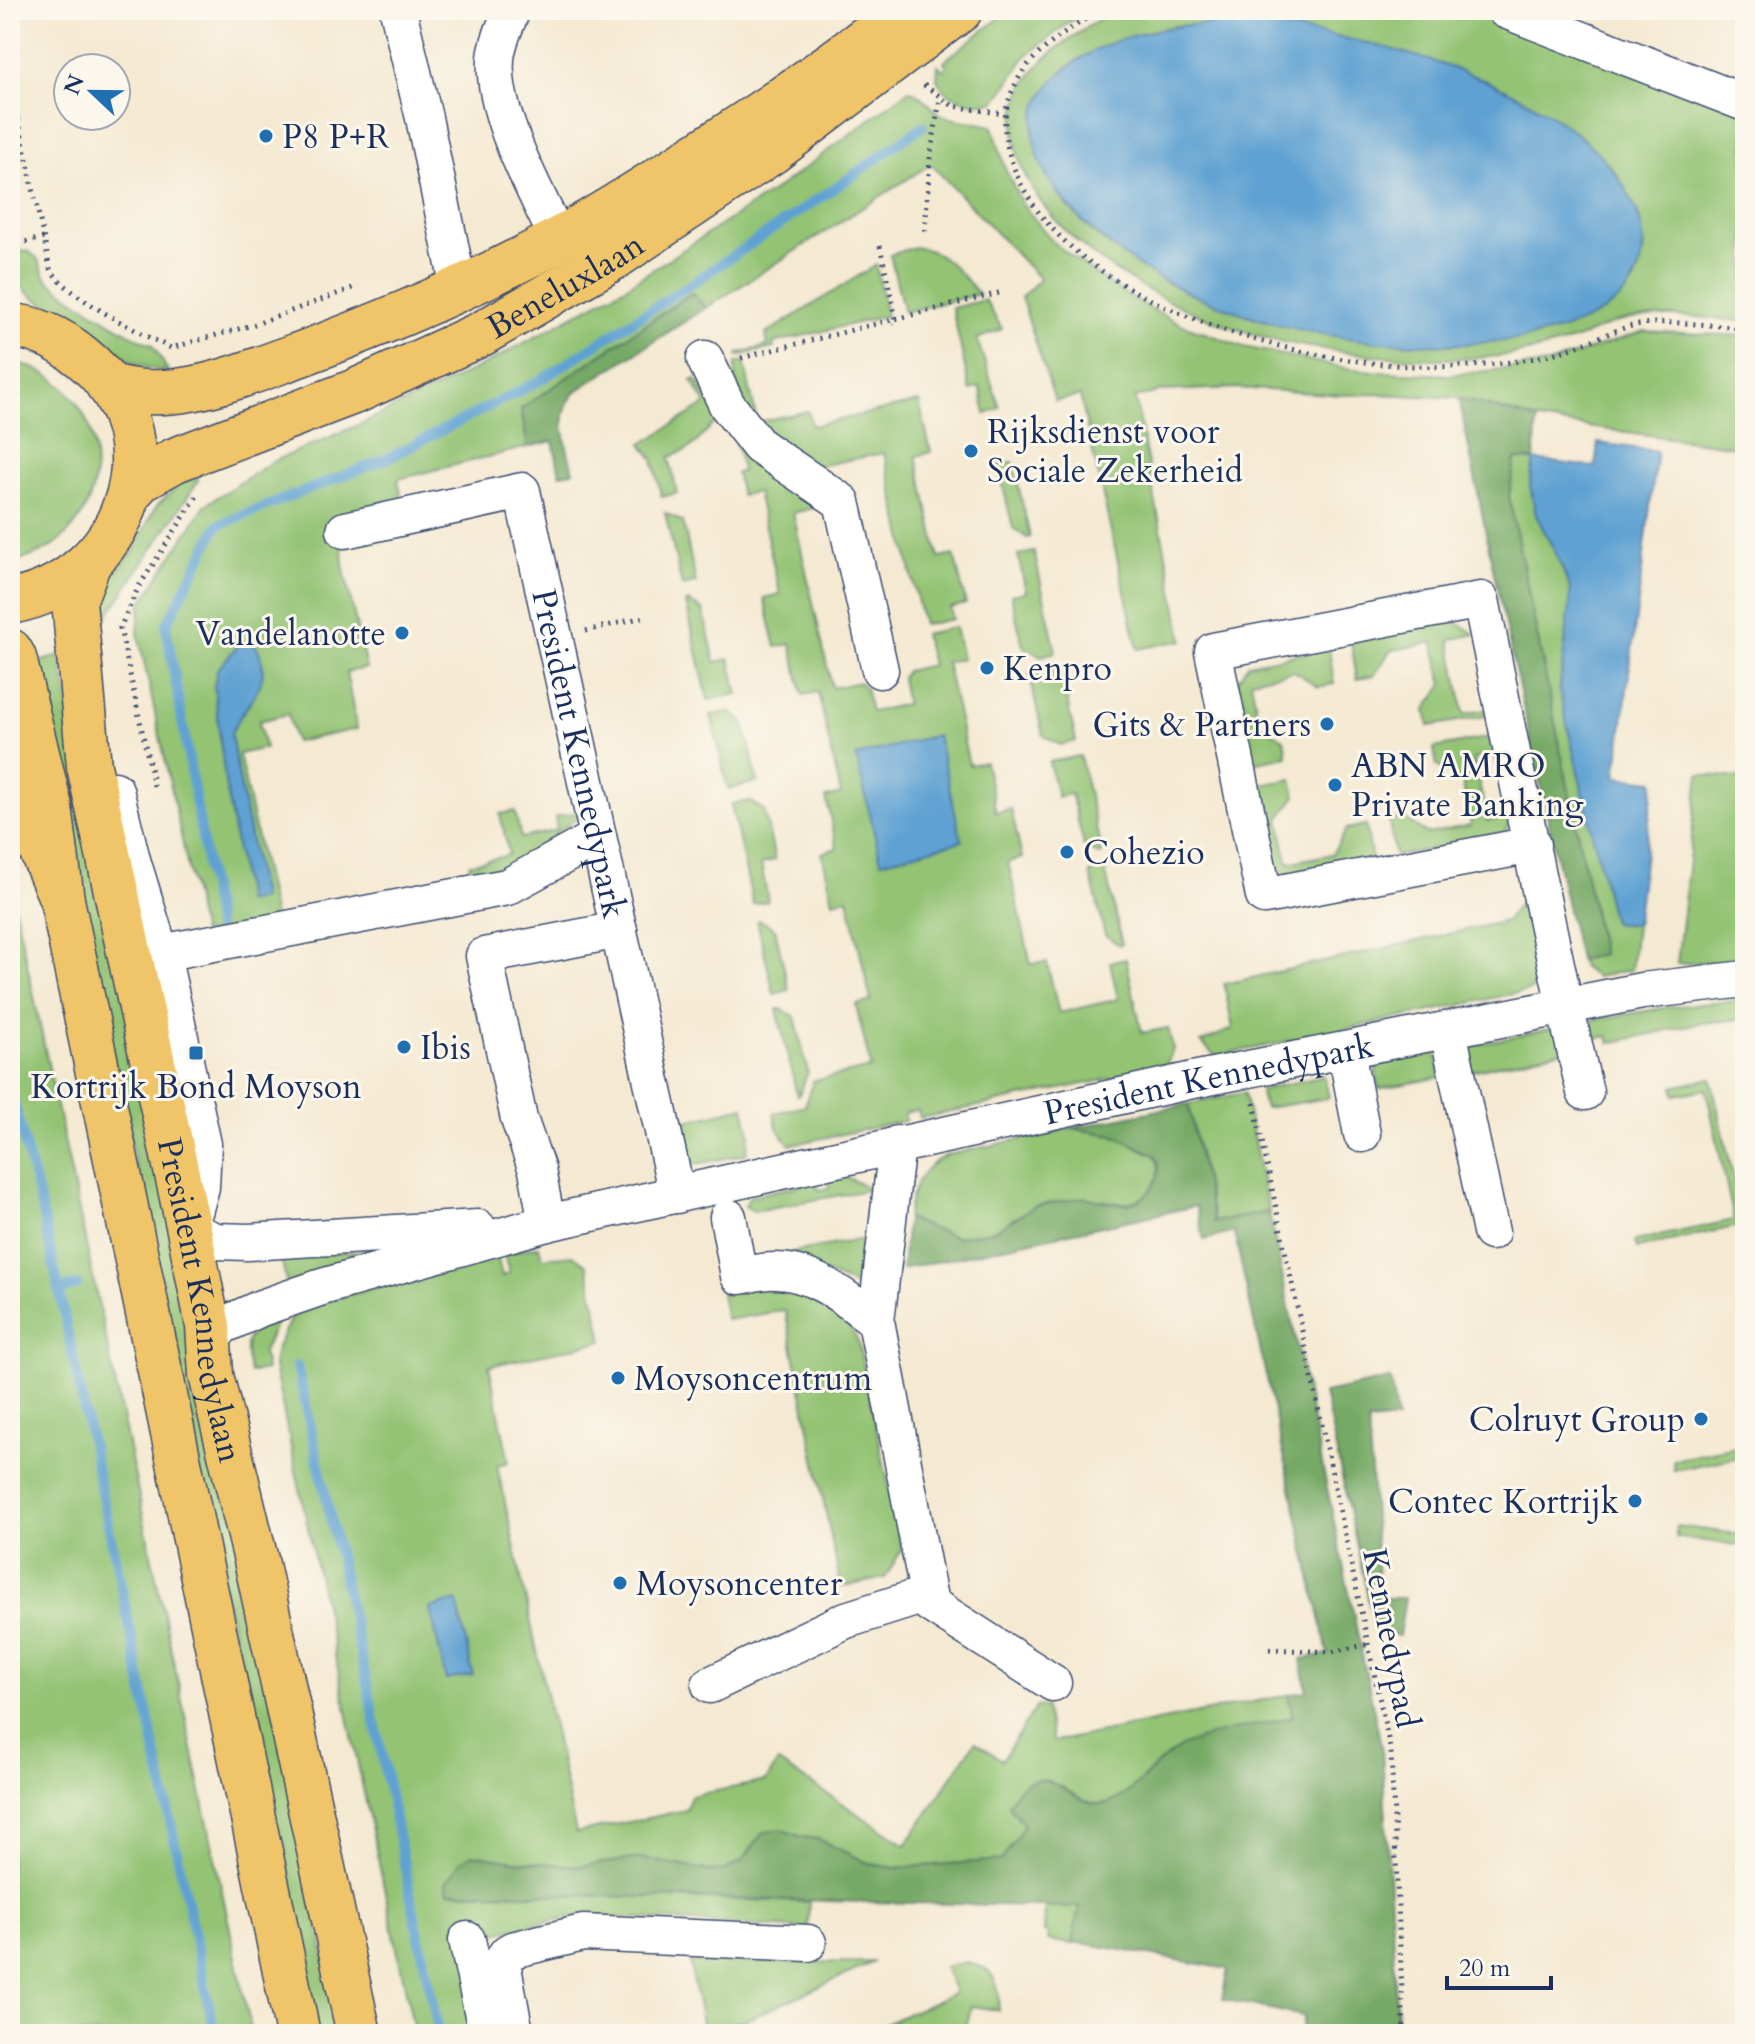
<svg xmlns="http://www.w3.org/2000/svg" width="1755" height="2044" viewBox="0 0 1755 2044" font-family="Cardo,serif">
	<rect width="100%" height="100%" fill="#fbf7ec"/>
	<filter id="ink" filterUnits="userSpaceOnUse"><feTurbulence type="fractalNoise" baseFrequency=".0125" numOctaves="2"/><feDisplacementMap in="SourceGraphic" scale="16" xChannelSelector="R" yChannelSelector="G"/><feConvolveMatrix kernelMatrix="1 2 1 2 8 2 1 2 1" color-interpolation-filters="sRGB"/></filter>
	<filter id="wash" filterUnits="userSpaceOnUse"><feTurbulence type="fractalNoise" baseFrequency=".006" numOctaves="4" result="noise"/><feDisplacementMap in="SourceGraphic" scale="32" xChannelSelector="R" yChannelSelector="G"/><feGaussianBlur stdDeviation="1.8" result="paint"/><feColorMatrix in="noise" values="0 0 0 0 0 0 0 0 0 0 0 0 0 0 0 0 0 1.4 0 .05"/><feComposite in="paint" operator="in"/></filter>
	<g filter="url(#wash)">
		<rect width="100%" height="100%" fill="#f4e9d1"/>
		<g fill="#93c373" stroke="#577968" stroke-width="2" fill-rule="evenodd">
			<path d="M1010,10H1085L1026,56L996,101C976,106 945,100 937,79L938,65L943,70L947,67L944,61Z"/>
			<path d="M1112,10H1539L1745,89V321C1703,318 1659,311 1618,322C1603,326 1589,335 1573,340C1523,357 1464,361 1411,358C1367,356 1322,350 1279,341C1191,320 1068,262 1026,177C1012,148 1009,114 1025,84C1043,52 1083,31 1112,10ZM1238,22L1302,30L1372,44L1449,67L1578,134L1617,175L1639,216L1644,251L1634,282L1589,317L1538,336L1447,345L1345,337L1200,297L1167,282L1134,263L1091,231L1067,206L1046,176L1129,37L1174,26Z"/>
			<path d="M909,90C923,94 929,107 941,114C957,123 977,120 993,127L1006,171L1022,204L1054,243L1107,283L1144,305L1183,325L1244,347L1345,368L1381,372L1449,375L1548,364L1644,331L1745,336V448L1537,420L1459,398L1379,394L1343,395L1237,388L1162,391L1135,398L1183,640L1138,649L1080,396L1055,401L1021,297L1040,279L931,164L706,308L691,293L521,409L528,447L398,479L403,504L342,545L343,565L366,668L346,672L357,729L295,742L288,714L259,721L265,748L239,754L275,922L202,934L138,633L141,604L205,505L274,461L363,423L484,365L624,288L778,188Z"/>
			<path d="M915,247C945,250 960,274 979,294L904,312L890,255Z"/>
			<path d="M28,251C46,263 37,269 49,281C62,293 137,341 152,344L168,371C124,369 121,350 90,328C57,305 10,301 10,252Z"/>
			<path d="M876,265L886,316L773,343L774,348L738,356L739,353L768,346L766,334Z"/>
			<path d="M985,300L1002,329L977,339L1000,408L986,414L980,387L970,390L952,308Z"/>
			<path d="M10,361C123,384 125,542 10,562Z"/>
			<path d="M744,361L757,422L808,411L812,426L919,402L931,452L916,456L939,558L954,555L966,604L950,608L953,619L923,625L884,453L813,467L749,417L735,381L736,363Z"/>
			<path d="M696,379L720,419C696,437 703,446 669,457L677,493L662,497L653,459L642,444L706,404L692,381Z"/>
			<path d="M736,443L818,507L793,513L832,688L859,682L865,687L871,712L906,704L901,678L906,671L932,665L924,634L955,627L962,659L946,662L969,765L985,762L996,812L1011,809L1022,858L1008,862L1031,964L1047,962L1059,1013L1118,999L1110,962L1126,959L1142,1033L1168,1028L1173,1049L1166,1067L920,1118L918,1110L905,1113V1121L790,1145L777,1128L774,1113L805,1106L813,1081L871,1068L856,1005L871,1001L848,898L833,901L822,853L837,848L826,798L841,794L818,692L803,695L791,644L776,647L764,598L780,594L757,492L741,495L736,473L742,471Z"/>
			<path d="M1515,458L1534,460L1530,485L1536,515L1558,558L1570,588L1613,923L1636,925L1631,970L1596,977L1583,968L1579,960L1602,954L1509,497Z"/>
			<path d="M1013,462L1030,537L1027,538L1013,528L998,465Z"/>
			<path d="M197,476L198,481L98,630L94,614L105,585L133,551L155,508L181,482Z"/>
			<path d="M665,513L683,522L696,583L682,586Z"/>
			<path d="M1034,552L1056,652L1041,656L1023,646L1011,595L1026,592L1018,555Z"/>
			<path d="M688,602L703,610L715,662L730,659L738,694L708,700L686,603Z"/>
			<path d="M1453,620L1475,634L1450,640L1464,714L1490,709L1492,715L1429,726L1426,709L1443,684L1433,642L1390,651L1374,676L1357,679L1351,642Z"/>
			<path d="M1329,648L1334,684L1318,687L1294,671L1251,680L1259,724L1284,739L1287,756L1252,763L1236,683L1248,664Z"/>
			<path d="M60,656L340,2034H317L31,664Z"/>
			<path d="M1060,668L1076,741L1060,745L1043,735L1029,674Z"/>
			<path d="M729,712L744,722L758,782L728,789L711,715Z"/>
			<path d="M1496,736L1500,753L1474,759L1487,821L1513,816L1502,837L1395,856L1389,821L1404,818L1427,834L1471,825L1462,781L1437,766L1434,748Z"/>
			<path d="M1080,756L1102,854L1099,855L1084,846L1071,794L1057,797L1049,762Z"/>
			<path d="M1699,774L1745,779V960L1677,964Z"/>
			<path d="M1292,779L1296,796L1279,819L1288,863L1332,854L1347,829L1366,825L1372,861L1292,878L1273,868L1256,786Z"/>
			<path d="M749,801L764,810L775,860L761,864L768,901L753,904L731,804Z"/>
			<path d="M515,811L521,838L557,830L555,817L580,812L581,815L497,877L473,883L469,864L509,855L500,814Z"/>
			<path d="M1105,869L1122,944L1119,945L1105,935L1090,873Z"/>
			<path d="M10,885L34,997L252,2034H10Z"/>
			<path d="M1524,897L1539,971L1532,990L1312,1036L1311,1033L1305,1034V1038L1215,1056L1201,1042L1233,1029L1224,984L1506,921Z"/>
			<path d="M760,920L775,929L789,990L774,994L757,921Z"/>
			<path d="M1745,1000V1019L1700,1023L1610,1043L1608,1036L1592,1039L1589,1026L1593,1020L1669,1007Z"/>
			<path d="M777,1009H781L795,1017L808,1072L799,1095H797Z"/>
			<path d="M1555,1028L1564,1050L1471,1071L1466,1047Z"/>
			<path d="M1436,1053L1441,1077L1379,1089L1375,1065Z"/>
			<path d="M1324,1076L1329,1098L1265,1108L1260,1090Z"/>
			<path d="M1711,1078L1744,1225L1637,1248L1635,1241L1734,1220L1706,1089L1675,1095L1673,1087Z"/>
			<path d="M1244,1093L1269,1212L1214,1222L1188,1104Z"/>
			<path d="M744,1107L750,1134L746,1154L687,1166L678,1123Z"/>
			<path d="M1072,1128L1113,1135L1155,1155C1171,1191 1133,1211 1102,1200L1012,1219C1000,1231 974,1236 957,1236C942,1236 922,1225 907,1219C911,1190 919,1168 947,1155Z"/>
			<path d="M844,1176L867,1187L868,1190L754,1211L745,1206L750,1196L817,1182L818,1190L829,1188L828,1180Z"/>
			<path d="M869,1238L865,1282L858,1287L783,1254Z"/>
			<path d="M539,1246L542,1258L573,1255L587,1265L603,1341L489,1366L509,1462L497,1465L576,1833L686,1810L691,1796L766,1781L778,1762L906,1845L975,1742L1002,1760L1036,1707L1045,1706L1053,1742L1288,1695L1293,1717C1252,1727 1205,1732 1169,1755C1148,1768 1128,1804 1100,1804C1086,1804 1072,1793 1061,1786L1024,1825L1003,1860L896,1868L870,1864L818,1839L802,1837L780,1829L752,1847L742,1861L725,1870L709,1871L641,1858L581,1866L514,1861L472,1854L448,1892L809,1902L808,1929L580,1915L480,1936L500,2034H415L273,1362L277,1347L291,1318L289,1311L497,1255L502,1276L509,1273L504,1254Z"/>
			<path d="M401,1248L287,1285L281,1257Z"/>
			<path d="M765,1285L794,1287L843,1316L858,1341L902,1549L885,1578L841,1587L785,1310L726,1320L721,1294Z"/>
			<path d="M277,1320L263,1352L266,1370L250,1373C242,1337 243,1336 277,1320Z"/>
			<path d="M1745,1445V1456L1674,1470L1673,1460Z"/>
			<path d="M1676,1526L1745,1535V1546L1676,1537Z"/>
			<path d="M1045,1907H1079L1072,1944L1047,1940L1048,1933L1044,1932Z"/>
			<path d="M874,1962L744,2021L703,2028L690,1963Z"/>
			<path d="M967,1962C993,1967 1002,1985 998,2010L971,2006L965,2034H862L955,1993L944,1967Z"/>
		</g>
		<g fill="#76a965" stroke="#486c62" stroke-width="2">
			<path d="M692,293L706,308L579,389C552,413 567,442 573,472L560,474L553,441L528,447L521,409Z"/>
			<path d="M1459,398L1537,420L1534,460L1515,459L1509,497L1602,954L1579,960L1496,583Z"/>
			<path d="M1188,1104L1214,1222L1269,1212L1382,1750L1398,2034H1301L1304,2016L1222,1999L1228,1969L1082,1943L1072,1944L1079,1907L448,1892L446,1883L461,1861L472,1854L514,1861L581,1866L641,1858L709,1871L725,1870L742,1861L763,1833L780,1829L802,1837L818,1839L870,1864L896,1868L1002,1860L1024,1825L1008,1805C1012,1799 1017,1789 1023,1785C1052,1765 1074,1807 1102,1804C1126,1802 1147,1772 1165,1758C1198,1731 1252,1728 1293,1717L1288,1695L1307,1691L1301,1659L1328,1654L1234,1232L1204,1240L1196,1206L902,1269L907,1219L956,1237L994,1231L1035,1206L1085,1197L1114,1204H1128L1140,1200L1150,1191L1158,1177L1159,1164L1155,1155L1113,1135L1072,1128Z"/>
			<path d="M1390,1379L1397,1419L1368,1422L1379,1598H1405L1399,1636L1375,1631L1324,1393Z"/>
		</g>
		<g fill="#5ea1d2" stroke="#3c6898" stroke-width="2">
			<path d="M1238,22C1361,34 1573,79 1632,201C1645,226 1648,254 1634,280C1611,322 1547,336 1503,341C1390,353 1270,334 1168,283C1101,249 972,143 1067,68C1116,30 1179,24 1238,22Z"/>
			<path d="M1598,443L1657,451L1616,777L1654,781L1636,925L1613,923L1559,690L1570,606V588L1558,558L1536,515L1530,485L1534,460L1595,467Z"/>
			<path d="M241,642H250L257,647C277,687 241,704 231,735L262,899L246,902L225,781L214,687L217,670Z"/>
			<path d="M937,735L962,841L881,862L856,756Z"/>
			<path d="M457,1601L473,1675L446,1680L430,1608Z"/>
		</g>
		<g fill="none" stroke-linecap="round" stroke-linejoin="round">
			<g stroke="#5ea1d2" stroke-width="10">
				<path d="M217,926L166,626L218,525L386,459L539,381L691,284L842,183L923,126"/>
				<path d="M10,1088L40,1202L59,1290L215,2034"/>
				<path d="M59,1290L77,1285"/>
				<path d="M297,1366L367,1683L439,2034"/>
			</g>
		</g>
	</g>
	<g filter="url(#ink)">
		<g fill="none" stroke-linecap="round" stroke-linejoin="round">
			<g stroke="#3c4b6f" stroke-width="39">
				<g id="minor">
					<path d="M398,10L424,118L459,289"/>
					<path d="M512,10C506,23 500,38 497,51C487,106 535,189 558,239"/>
					<path d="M1505,10L1745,103"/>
					<path d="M705,359L727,405L759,446L842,502L880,670"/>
					<path id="s1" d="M345,530L522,491L677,1195"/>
					<path d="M115,790L132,860L165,968L203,1144L201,1187L189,1230L216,1241L248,1242L478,1228"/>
					<path d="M1532,845L1264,896L1213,651L1481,600C1515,764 1546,929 1585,1092"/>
					<path d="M161,953L507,887L598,837"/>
					<path d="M1448,1031L1491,1232"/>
					<path d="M1346,1051L1362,1134"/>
					<path d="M897,1144L876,1321L930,1604L1053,1683"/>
					<path d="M728,1217L739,1276C751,1274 764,1270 776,1271C814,1271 848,1300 876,1321"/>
					<path d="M547,1223L537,1170L519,1119L484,956L619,930"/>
					<path id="s2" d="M209,1343L222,1326L261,1308L322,1287L547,1223L1193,1080L1642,991L1745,979"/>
					<path d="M710,1685L846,1620L928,1594"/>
					<path d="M467,1940L487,2034"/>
					<path d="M514,2027L502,1962L507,1953L512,1950L583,1933L808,1943"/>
				</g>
			</g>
			<g stroke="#3c4b6f" stroke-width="47">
				<g id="major">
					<path d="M10,326C36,327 61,340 82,357C179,435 128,581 10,602"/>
					<path d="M108,385C172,407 241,375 301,354C382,324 462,290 539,250C599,218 657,180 715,143C779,102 843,58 902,10"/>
					<path id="s3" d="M130,492L141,479L175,460L356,391L481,334L615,257L773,151L960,10"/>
					<path id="s4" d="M88,565L74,601L89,766L189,1230L208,1326L211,1375L256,1560L359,2034"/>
					<path d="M10,651L14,658L50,807L62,900L298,2034"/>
				</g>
			</g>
			<g stroke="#3c4b6f" stroke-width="47">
				<path id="highway" d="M10,776L62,900"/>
			</g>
			<g stroke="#3c4b6f" stroke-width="5" stroke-dasharray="2 6" stroke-linecap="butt">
				<path d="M1098,10C1072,29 1037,48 1020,76C1000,109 1001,138 1016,173C1068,296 1260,352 1382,364C1440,369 1500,368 1556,353C1585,346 1613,328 1642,324C1676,320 1711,326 1745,328"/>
				<path d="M10,80L50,268C64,295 141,334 171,348L256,324L353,288"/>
				<path d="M924,85L953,106L1004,114"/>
				<path d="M925,231L930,159L940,99"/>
				<path d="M10,245L44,238"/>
				<path d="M880,246L896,319L893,324"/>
				<path d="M741,358L999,293"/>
				<path d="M586,631L647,616"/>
				<path d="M154,786L120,628L138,588L199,493"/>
				<path d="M1254,1103L1391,1753L1404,2034"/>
				<path d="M1269,1649L1331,1652L1370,1644"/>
				<path d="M10,2001L13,2034"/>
			</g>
			<use href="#minor" stroke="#fff" stroke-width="36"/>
			<use href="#major" stroke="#f0c469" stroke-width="44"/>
			<use href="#highway" stroke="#f0c469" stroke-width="44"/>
		</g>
	</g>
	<g fill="#1f6fb2" stroke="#fbf7ec" stroke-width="3">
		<circle cx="266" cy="136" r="8"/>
		<circle cx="971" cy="451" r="8"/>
		<circle cx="402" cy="633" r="8"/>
		<circle cx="987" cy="668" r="8"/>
		<circle cx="1327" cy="724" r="8"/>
		<circle cx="1335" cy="785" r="8"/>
		<circle cx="1067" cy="852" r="8"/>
		<circle cx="404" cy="1047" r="8"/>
		<rect x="188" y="1045" width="16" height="16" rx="4"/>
		<circle cx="618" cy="1378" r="8"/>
		<circle cx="1701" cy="1419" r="8"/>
		<circle cx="1635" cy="1501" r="8"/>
		<circle cx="620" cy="1583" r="8"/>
	</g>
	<g text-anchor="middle" stroke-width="6" stroke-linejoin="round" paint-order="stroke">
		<g font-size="34" fill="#1b2f5e" stroke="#fbf7ec" text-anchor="start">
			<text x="282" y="148">P8 P+R</text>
			<text x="987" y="443">Rijksdienst voor<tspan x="987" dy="39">Sociale Zekerheid</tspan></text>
			<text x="386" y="645" text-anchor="end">Vandelanotte</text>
			<text x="1003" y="680">Kenpro</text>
			<text x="1311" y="736" text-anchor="end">Gits &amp; Partners</text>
			<text x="1351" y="777">ABN AMRO<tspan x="1351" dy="39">Private Banking</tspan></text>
			<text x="1083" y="864">Cohezio</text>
			<text x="420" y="1059">Ibis</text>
			<text x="196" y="1098" text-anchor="middle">Kortrijk Bond Moyson</text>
			<text x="634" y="1390">Moysoncentrum</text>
			<text x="1685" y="1431" text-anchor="end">Colruyt Group</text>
			<text x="1619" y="1513" text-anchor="end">Contec Kortrijk</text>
			<text x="636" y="1595">Moysoncenter</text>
		</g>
		<g font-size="34" fill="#1b2f5e" stroke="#fbf7ec">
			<text dy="12" stroke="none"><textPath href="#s3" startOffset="484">Beneluxlaan</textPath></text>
			<text dy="12" stroke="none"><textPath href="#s1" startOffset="450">President Kennedypark</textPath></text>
			<text dy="12" stroke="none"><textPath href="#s2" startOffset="1040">President Kennedypark</textPath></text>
			<text dy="12" stroke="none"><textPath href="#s4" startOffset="750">President Kennedylaan</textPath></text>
			<text transform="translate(1392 1638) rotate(79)" y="12">Kennedypad</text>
		</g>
	</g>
	<rect width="1755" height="2044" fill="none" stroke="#fbf7ec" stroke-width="40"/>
	<g transform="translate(92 92) rotate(292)"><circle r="38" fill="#fbf7ec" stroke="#a1a7b3" stroke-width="2"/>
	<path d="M0-6L14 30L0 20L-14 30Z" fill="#1f6fb2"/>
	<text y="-12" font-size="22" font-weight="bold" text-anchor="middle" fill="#1b2f5e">N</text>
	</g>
	<path d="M1447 1976v12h104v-12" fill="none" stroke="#1b2f5e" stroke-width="4"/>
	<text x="1459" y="1976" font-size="24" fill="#1b2f5e" stroke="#fbf7ec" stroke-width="6" paint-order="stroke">20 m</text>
</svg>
